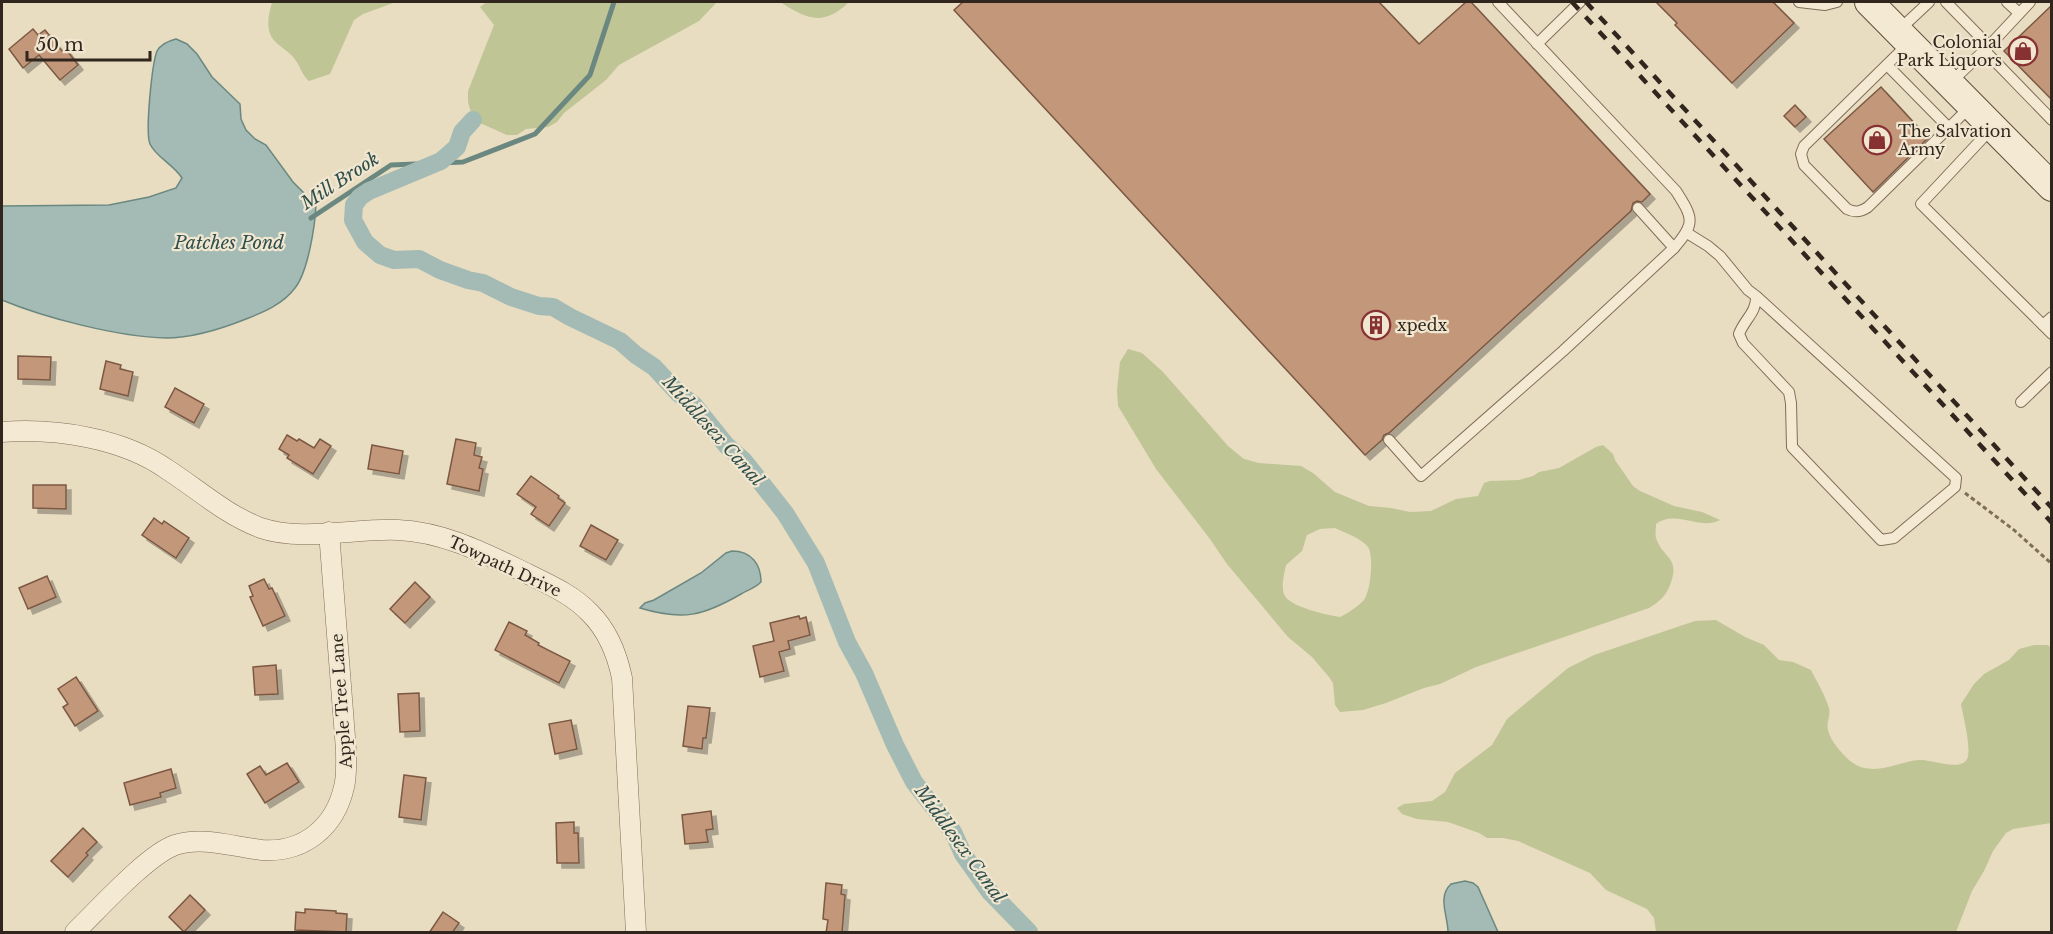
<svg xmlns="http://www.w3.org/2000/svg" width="2053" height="934" viewBox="0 0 2053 934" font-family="'Libre Baskerville',serif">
	<defs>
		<filter id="shadow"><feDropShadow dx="5" dy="5" stdDeviation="0" flood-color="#0004"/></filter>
	</defs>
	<rect width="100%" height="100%" fill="#e8dcc1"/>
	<g fill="#c0c596" fill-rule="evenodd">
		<path d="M272,2H396L363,14L354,20L330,74L309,81C302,75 301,68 296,61C292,54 285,50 279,45C264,34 268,17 272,2Z"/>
		<path d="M487,2H717L699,21L619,65L606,80L564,113L557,122L548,127L526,129L517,135H507L473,120L468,102V91L494,25L480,7Z"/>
		<path d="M780,2H849C823,27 807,19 780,2Z"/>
		<path d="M1128,349L1142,353L1163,372L1228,446L1244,459L1259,463L1301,466L1313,473L1335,492L1369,506L1391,508L1410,512L1431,511L1456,499L1478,496L1484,483L1490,481L1519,480L1533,476L1539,472L1559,468L1596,447L1603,445L1613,454L1615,460L1633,486L1640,491L1674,506L1702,512L1720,520C1700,531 1676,509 1656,524C1656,528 1655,535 1656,538C1663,559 1681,557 1670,585C1665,597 1660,601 1649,608L1476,667L1440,684L1424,688L1386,703L1363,710L1340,712L1335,705L1333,683L1329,677L1312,657L1288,637L1227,564L1210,539L1156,469L1118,406L1117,390L1120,362ZM1335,528C1345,533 1361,538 1368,547C1374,555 1371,593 1363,601C1357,607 1348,613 1340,617C1328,615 1288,607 1284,594C1281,586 1284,574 1286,565L1302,551L1307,535L1320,529Z"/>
		<path d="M1716,620L1745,637L1764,645L1779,660L1793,662L1811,670C1817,682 1825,695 1829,708C1831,715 1826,723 1828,730C1831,742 1841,752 1849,760C1871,779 1896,762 1919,760C1932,759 1960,772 1967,759C1972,750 1963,715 1961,704L1974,684L1984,674L2009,660L2019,649L2034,645H2048L2051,648V823L2013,829L2006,833L1993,851L1984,871L1972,891L1956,932H1656L1654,918L1647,909L1606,890L1590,873L1518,841L1503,838H1487L1479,833L1448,822L1417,819L1402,814L1397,808L1404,804L1432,801L1445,792L1455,773L1492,745L1507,719L1568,668L1594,655L1695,621Z"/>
	</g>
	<g fill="#a3bbb4" stroke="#6b8880" stroke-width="1.5">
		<path d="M176,39L187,44L197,54L212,77L240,104L241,119L246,130L255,139L266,145L293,182L316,205C315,226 308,272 295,288C283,304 264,312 246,319C221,329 192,338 166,338C119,337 45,318 2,300V206L109,205L149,197L176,188L182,178C174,165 156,157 150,144C145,132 152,64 157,51C161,44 168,41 176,39Z"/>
		<path d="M732,551C751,551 761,564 761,582C755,588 748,590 741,594C703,616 683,621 640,608L645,603L654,600L701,573L726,553Z"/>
		<path d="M1465,881L1473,883L1478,887L1498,932H1448C1448,916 1437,897 1451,884Z"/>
	</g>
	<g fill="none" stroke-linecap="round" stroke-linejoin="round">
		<path stroke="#6b8880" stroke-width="5" d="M311,218L391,165L463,162L535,134L590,75L614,2"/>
		<path stroke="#a3bbb4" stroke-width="18" d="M473,120L462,132L457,147L441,161L369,191L360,197L354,205L353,220L365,242L380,255L394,260L419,259L440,270L468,280L483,283L511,297L539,306L553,307L570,317L620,341L636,355L654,367L678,393L694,405L726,445L744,461L785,513L816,563L847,642L864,673L895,745L914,782L953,832L963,854L990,892L1029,932"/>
	</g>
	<g fill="#c3977a" stroke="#7c5943" stroke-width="1.5" filter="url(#shadow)">
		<path d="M963,2H1379L1419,44L1466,2H1471L1650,194L1642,202L1637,201L1633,203L1631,211L1389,433L1384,435L1382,440L1365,455L954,10Z"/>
		<path d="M1656,2H1773L1794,23L1732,83L1675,25L1677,23Z"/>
		<path d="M2052,5V100L2004,51Z"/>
		<path d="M33,29L38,35L45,30L62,51L65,48L78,65L60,80L39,55L23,68L9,49Z"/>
		<path d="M1881,87L1928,138L1873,192L1824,139Z"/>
		<path d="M1795,105L1806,117L1795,127L1784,116Z"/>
		<path d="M18,356L51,357L50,380L18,379Z"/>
		<path d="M106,361L121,365L120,369L133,372L128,396L100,389Z"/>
		<path d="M175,388L204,404L194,423L165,407Z"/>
		<path d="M287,435L297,441L299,439L314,448L320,439L331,446L313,474L287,458L289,455L279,449Z"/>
		<path d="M456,439L476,443L474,455L482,457L479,468L483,469L479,491L447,484Z"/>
		<path d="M372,445L403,451L399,474L368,469Z"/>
		<path d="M531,476L559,496L558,498L565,503L549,526L531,514L536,507L517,494Z"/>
		<path d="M33,485H66V509L33,508Z"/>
		<path d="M154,518L162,524L164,521L189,538L176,558L142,535Z"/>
		<path d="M591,525L618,540L606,560L580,546Z"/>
		<path d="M47,576L56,597L28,609L19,588Z"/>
		<path d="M264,579L269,589L272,588L285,616L263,626L250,597L253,596L249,586Z"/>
		<path d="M415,582L430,597L405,623L390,609Z"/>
		<path d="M799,616L800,619L806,617L810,635L788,641L790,649L779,652L784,671L760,677L753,646L774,641L770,623Z"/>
		<path d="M509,622L527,631L525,635L539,643L538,645L570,661L559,683L495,650Z"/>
		<path d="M276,665L278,694L255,695L253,667Z"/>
		<path d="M76,677L98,711L75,726L63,707L68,704L58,689Z"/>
		<path d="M419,693L420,731L400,732L398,694Z"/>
		<path d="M688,706L710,708L706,738H703L702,749L683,746Z"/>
		<path d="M571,720L577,749L555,754L549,724Z"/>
		<path d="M287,763L299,782L265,803L247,774L260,766L266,775Z"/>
		<path d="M171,769L176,788L160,793L161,797L130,805L124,783Z"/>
		<path d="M404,775L426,778L421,820L399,817Z"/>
		<path d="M711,811L713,829L706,830L708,842L685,844L682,815Z"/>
		<path d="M574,822V833H578L579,863H557L556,823Z"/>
		<path d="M83,828L97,842L86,853L88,855L68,877L51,861Z"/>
		<path d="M826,883L842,885L841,894L845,895L842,933H826L828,920L823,919Z"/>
		<path d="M190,895L205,910L184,932L169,917Z"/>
		<path d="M305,909L336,911V913L347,914L346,932L295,930L296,912L305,913Z"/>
		<path d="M443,912L459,923L452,933H429Z"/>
	</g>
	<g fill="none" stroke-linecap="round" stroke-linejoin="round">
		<g stroke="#806e5a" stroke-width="12">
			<g id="service">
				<path d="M1799,2L1825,5L1837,2"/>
				<path d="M1946,2L1989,46L1951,82"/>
				<path d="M2007,2L2019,13"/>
				<path d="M1898,31L1929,2"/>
				<path d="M1909,43L1804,146L1801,154L1804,165L1847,209C1855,213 1861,212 1868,207L1971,106"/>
				<path d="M1537,44L1580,2"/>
				<path d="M1989,46L2030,2"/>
				<path d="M1984,50L2052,120"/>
				<path d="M1887,65L1949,128"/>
				<path d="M1993,127L1921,204L2043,325L2052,317"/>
				<path d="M1638,208L1674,248"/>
				<path d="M1687,233L1708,246L1720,256L1748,290L1756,296L1956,478L1955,487L1894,538L1881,540L1792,447L1791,403L1789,392L1743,343L1739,334C1744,320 1757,312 1756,296"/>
				<path d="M2043,325L2052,334"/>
				<path d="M2021,402L2052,372"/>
				<path d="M1389,440L1421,476L1563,351L1674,248C1696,223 1693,218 1676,191L1498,2"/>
			</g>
		</g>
		<g stroke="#806e5a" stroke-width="21">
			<g id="minor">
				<path d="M2,432C56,428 123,438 168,470C199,490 226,515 261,528C302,542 355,528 398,530C445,532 486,554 528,574C550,585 573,595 590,613C608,631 617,654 622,678L636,932"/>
				<path d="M75,932C98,910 147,855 175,845C203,836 234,847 262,850C304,853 335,827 344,787C347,776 346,762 346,750L329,532"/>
			</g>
		</g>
		<g stroke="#614f3e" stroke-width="30">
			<path id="secondary" d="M1869,2L2052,187"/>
		</g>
		<path stroke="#806e5a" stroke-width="3" stroke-dasharray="4.5 3" stroke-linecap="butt" d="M1965,493L2014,530L2052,564"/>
		<use href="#service" stroke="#f4ead3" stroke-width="10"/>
		<use href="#minor" stroke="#f4ead3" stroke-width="20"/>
		<use href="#secondary" stroke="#f4ead3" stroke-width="28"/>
		<g stroke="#31261d" stroke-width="4.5" stroke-dasharray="10 10" stroke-linecap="butt">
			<path d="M1572,2L2052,523"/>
			<path d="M1586,2L2052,508"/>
		</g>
	</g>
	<defs>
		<g id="shop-ring" transform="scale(1.5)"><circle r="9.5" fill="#f1e6cf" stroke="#883133" stroke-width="1.5"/><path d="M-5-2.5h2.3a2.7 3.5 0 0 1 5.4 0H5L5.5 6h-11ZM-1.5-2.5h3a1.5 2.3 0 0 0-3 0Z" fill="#883133"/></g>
		<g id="building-ring" transform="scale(1.5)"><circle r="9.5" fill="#f1e6cf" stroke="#883133" stroke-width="1.5"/><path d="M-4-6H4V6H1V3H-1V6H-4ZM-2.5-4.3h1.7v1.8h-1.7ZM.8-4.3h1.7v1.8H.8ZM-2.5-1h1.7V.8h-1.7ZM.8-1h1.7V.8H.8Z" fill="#883133"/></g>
	</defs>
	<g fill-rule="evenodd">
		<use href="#shop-ring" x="2023" y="51"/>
		<use href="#shop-ring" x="1877" y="140"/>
		<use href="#building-ring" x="1376" y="325"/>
	</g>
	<g text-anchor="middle" stroke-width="4.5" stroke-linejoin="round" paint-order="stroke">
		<g font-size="16" fill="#31261d" stroke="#f1e6cf" text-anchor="start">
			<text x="2002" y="48" text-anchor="end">Colonial<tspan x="2002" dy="18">Park Liquors</tspan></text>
			<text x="1898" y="137">The Salvation<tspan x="1898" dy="18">Army</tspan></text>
			<text x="1397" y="331">xpedx</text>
		</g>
		<g font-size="16" fill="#31261d" stroke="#f1e6cf">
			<text transform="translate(505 566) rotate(25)" y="6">Towpath Drive</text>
			<text transform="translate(341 701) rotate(-94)" y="6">Apple Tree Lane</text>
		</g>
		<g font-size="18" font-style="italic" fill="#2e4f4d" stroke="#f1e6cf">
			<text transform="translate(340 181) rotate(-33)" y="6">Mill Brook</text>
			<text x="229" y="249">Patches Pond</text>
			<text transform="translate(713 431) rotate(48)" y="6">Middlesex Canal</text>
			<text transform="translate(960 844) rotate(54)" y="6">Middlesex Canal</text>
		</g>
	</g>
	<rect width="2053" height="934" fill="none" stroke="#31261d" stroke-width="6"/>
	<path d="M27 51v9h123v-9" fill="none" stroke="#31261d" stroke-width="3"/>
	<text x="36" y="51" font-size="18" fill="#31261d" stroke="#f1e6cf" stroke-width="4.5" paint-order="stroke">50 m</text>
</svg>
